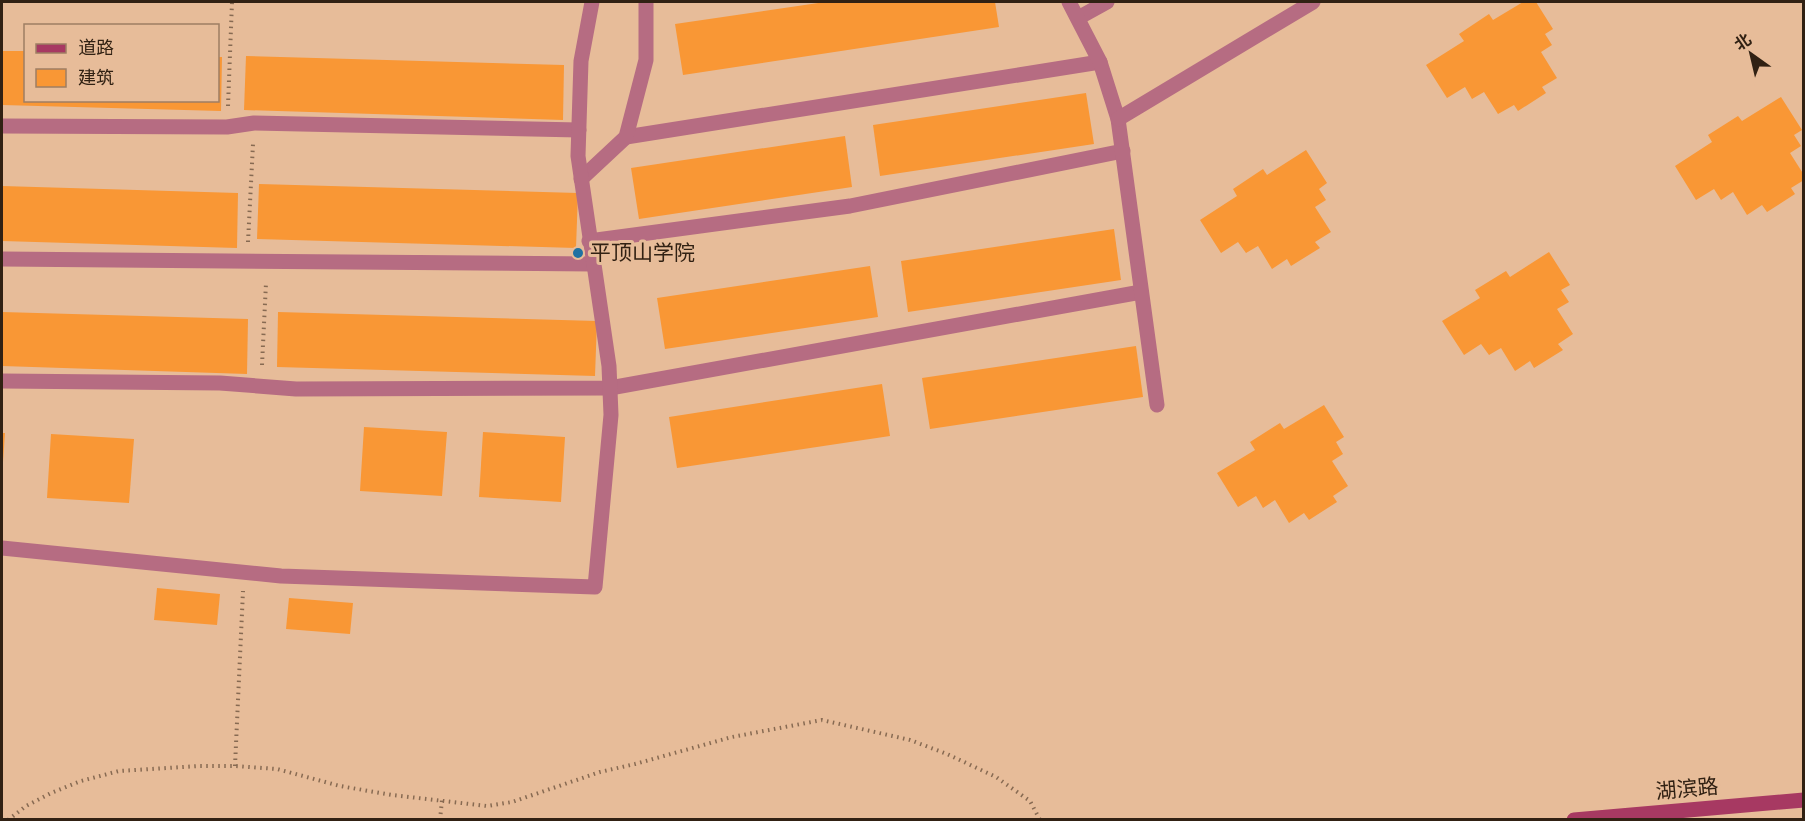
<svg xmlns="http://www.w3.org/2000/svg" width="1805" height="821" viewBox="0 0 1805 821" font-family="Rubik,'Noto Sans SC',sans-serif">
	<rect width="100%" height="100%" fill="#e7bc99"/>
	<g fill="#f99735">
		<path d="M825,2H995L999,27L683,75L675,24Z"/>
		<path d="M1523,2H1536L1553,29L1545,34L1552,45L1541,52L1557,78L1542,87L1546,93L1518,111L1514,105L1498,114L1484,92L1472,99L1465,87L1447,98L1426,65L1464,41L1459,34L1489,14L1493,20Z"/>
		<path d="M2,51H26V100H218V57H222L221,111L2,105Z"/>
		<path d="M246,56L564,65L563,120L244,110Z"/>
		<path d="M1086,93L1094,144L880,176L873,125Z"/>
		<path d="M1781,97L1802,130L1794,135L1801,146L1790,153L1804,175V180L1791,188L1795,194L1767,212L1762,205L1747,215L1733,192L1721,200L1714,189L1696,200L1675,166L1712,142L1708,135L1738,116L1742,121Z"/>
		<path d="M845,136L852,187L639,219L631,168Z"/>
		<path d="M1306,150L1327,183L1319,189L1326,200L1315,207L1331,232L1315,242L1320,248L1291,266L1287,259L1272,269L1258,246L1246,253L1238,242L1221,253L1200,220L1237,196L1233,189L1263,169L1267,175Z"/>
		<path d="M259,184L578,193L576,248L257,239Z"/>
		<path d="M2,186L238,193L237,248L2,241Z"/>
		<path d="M1114,229L1121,280L908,312L901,261Z"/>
		<path d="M1549,252L1570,285L1561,290L1569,302L1557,309L1573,334L1558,344L1563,350L1534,368L1530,361L1515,371L1501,348L1489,355L1481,344L1464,355L1442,321L1480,298L1475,290L1506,271L1510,277Z"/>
		<path d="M870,266L878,317L665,349L657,298Z"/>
		<path d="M2,312L248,319L247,374L2,366Z"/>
		<path d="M278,312L597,321L595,376L277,367Z"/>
		<path d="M1136,346L1143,397L930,429L922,378Z"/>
		<path d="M882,384L890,436L677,468L669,417Z"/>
		<path d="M1324,405L1344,437L1336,442L1343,454L1332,461L1348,486L1333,496L1337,502L1309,520L1304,513L1289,523L1275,500L1263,508L1256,496L1238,507L1217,473L1255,450L1250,442L1280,423L1284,429Z"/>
		<path d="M364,427L447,432L442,496L360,491Z"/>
		<path d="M483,432L565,437L561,502L479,497Z"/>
		<path d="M2,433H5L3,462H2Z"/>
		<path d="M51,434L134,439L129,503L47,498Z"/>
		<path d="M157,588L220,594L217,625L154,620Z"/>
		<path d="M289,598L353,603L350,634L286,629Z"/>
	</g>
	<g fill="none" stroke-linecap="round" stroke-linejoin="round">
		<g stroke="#876a52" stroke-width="4" stroke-dasharray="1.5 4.5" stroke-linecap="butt">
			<path d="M228,106L232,2"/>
			<path d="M248,242L253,144"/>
			<path d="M262,365L266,283"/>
			<path d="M235,766L243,591"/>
			<path d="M8,820L26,806L51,793L81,781L119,771L199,766H235L277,769L340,786L392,795L487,806L512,802L600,772L635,764L732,737L822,720L910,740L947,754L996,777L1030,801L1040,820"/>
			<path d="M440,820L442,800"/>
		</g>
		<g stroke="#b66c82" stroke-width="15">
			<path d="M1078,18L1107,2"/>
			<path d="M2,126L227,127L254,123L579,130"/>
			<path d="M626,137L1100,62"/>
			<path d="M581,179L626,137L646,60V2"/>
			<path d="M589,241L850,206L1123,151"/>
			<path d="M2,259L593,264"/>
			<path d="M2,381L220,383L296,389L610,388L1141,292"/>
		</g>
		<g stroke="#b66c82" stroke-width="15">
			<path d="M1069,2L1100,62L1118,119L1157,405"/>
			<path d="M1118,119L1313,2"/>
			<path d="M2,548L281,576L595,587L611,415L609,366L578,156L581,61L592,2"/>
		</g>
		<path stroke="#a73962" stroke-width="15" d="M1574,820L1804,800"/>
	</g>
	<circle fill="#1f71a2" stroke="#e7bc99" stroke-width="2" cx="578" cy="253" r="6"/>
	<g text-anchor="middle" stroke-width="6" stroke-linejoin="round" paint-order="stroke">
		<g font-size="21" fill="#312113" stroke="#e7bc99" text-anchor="start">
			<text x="590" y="260">平顶山学院</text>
		</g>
		<g font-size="21" fill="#312113" stroke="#e7bc99">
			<text transform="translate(1687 789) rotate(-5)" y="7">湖滨路</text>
		</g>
	</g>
	<rect width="1805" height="821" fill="none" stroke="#312113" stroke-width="6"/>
	<rect x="24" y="24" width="195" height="78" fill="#e7bc99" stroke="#9e7e63" stroke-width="1.5"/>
	<rect x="36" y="44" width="30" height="9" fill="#a73962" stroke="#9e7e63" stroke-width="1.5"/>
	<text x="78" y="54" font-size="18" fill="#312113">道路</text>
	<rect x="36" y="69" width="30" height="18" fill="#f99735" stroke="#9e7e63" stroke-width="1.5"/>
	<text x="78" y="84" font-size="18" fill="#312113">建筑</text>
	<g transform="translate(1751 54) rotate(326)" stroke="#e7bc99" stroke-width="4.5" paint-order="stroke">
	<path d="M0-4.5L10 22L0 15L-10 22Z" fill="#312113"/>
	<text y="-9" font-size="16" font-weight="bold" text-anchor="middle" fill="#312113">北</text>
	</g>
</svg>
